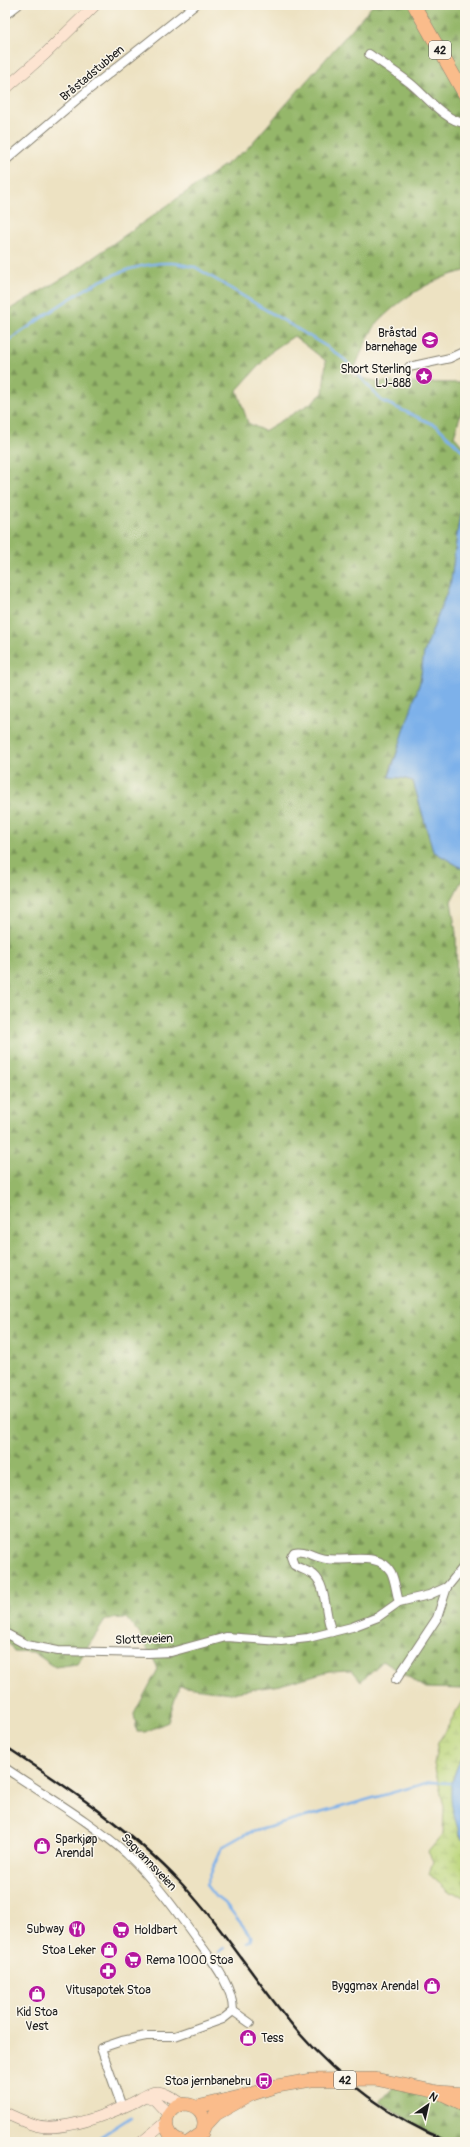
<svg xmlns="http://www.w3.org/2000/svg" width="470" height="2147" viewBox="0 0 470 2147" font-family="Pangolin,sans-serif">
	<defs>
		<pattern id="forest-firs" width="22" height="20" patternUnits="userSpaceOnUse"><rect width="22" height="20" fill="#95b76b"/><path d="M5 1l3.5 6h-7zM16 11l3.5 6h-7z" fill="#799457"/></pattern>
		<pattern id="wetland-marsh" width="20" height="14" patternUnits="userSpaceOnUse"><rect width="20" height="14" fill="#bcd67b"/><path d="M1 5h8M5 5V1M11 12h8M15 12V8" fill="none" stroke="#a1b76a"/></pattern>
	</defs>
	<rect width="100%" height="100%" fill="#fbf7ec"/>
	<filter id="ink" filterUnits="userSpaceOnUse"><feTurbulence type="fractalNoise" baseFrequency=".025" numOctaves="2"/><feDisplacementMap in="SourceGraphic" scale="8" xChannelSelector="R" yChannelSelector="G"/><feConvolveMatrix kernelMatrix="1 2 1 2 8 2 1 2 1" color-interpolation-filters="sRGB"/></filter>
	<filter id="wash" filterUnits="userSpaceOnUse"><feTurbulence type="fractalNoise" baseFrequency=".012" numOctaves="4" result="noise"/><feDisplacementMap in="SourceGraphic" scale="16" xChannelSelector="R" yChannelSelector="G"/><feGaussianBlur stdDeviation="0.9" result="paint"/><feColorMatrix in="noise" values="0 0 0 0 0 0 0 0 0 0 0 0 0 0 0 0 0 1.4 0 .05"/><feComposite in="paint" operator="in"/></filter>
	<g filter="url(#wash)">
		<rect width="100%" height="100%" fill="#ede2c2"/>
		<g fill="url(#forest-firs)" stroke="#586a44" fill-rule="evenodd">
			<path d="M373,5H465V271C435,277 403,297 381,319C369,330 358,360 352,376L381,382L465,383V400L454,436L465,449V486L458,527L451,581L424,653L420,682L404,736L391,767L389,777L402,778L413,781L433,851L465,870V879L462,880L451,901L456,933L457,1008L465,1069V1689L426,1688L383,1661L361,1681L352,1670L329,1671L280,1685L231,1693L179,1686L168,1722L145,1732H137L134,1714L158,1669L139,1633L126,1618L106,1619L77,1664L55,1667L33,1652L14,1651L5,1637V1456L8,1458V1447L5,1443V312L70,274L246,150ZM294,336L326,361L323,393L311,403L264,431L248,423L237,390L273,350Z"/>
			<path d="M398,2082L465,2099V2142H445L380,2102Z"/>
		</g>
		<path fill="url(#wetland-marsh)" stroke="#6c794c" d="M465,1700V1748L451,1783L460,1836L465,1842V1896L450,1893L429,1874L433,1861L428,1852L443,1834L444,1806L434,1764L438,1743L462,1701Z"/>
		<g fill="#7db1ea" stroke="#4c6683">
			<path d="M465,486V870L433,851L413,781L402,778L389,777L420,682L424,653L451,581L458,527Z"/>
			<path d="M465,1748V1842C459,1835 458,1828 455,1819C446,1787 453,1778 465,1748Z"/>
		</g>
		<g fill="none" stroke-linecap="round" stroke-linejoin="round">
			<g stroke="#7db1ea" stroke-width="2.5">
				<path d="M5,343C54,311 110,261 171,263C179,263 187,266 195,267L329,348L345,360L382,401L437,426L465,453"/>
				<path d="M247,1943L251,1941V1936L225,1903L213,1894L206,1885L222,1847L245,1834L430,1782L451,1783"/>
				<path d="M218,1952L224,1948"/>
				<path d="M92,2142L131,2117"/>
			</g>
		</g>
	</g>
	<g filter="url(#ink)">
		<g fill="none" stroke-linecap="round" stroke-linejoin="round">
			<g stroke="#847f6f" stroke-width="10">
				<g id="street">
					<path d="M5,15L18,5"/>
					<path d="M369,54C382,63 397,73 410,83C425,95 445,121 465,123"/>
					<path d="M5,161L87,91L195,5"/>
					<path d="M409,367L450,358L465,351"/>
					<path d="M332,1632C324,1614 327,1586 314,1575C309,1571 300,1569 294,1565L291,1557L294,1552C304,1549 315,1558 326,1559C346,1562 380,1551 391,1572C395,1580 396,1592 399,1602"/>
					<path d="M5,1633L27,1645L58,1651L148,1653L171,1652L226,1637L281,1641L308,1638L352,1627L378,1617L399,1602L429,1595L447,1587L465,1565"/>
					<path d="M396,1680L437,1618L447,1587"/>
					<path d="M5,1768C46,1796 90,1821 127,1854C155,1881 178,1913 200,1944C214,1963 233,1987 233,2011L223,2019L175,2036H146L122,2041L101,2048L122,2107"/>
					<path d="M233,2011L250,2023"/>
				</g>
			</g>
			<g stroke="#847f6f" stroke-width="12">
				<g id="secondary">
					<path d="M5,89L45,54L95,5"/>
					<path d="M147,2096L155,2100L168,2114"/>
					<path d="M5,2113C19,2119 35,2128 51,2127C78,2126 106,2115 130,2104C138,2101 150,2091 158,2092C166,2093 175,2099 182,2104"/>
					<path d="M142,2142L166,2122"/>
				</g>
			</g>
			<g stroke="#847f6f" stroke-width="14">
				<g id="primary">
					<path d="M414,5L465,95"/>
					<path d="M252,2094L277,2086L311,2080L375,2079L438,2092"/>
					<path d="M465,2094L438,2092L465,2105"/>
					<path d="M197,2107L252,2094L216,2114L204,2127"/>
					<path d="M181,2142C161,2135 162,2110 182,2104C200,2104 208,2117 202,2133L189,2142"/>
				</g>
			</g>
			<use href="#street" stroke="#fff" stroke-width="8"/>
			<use href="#secondary" stroke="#fde4d1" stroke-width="11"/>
			<use href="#primary" stroke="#fabc8b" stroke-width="13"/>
			<path stroke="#1c1c1c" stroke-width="2.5" d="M5,1746C67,1787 130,1829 181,1883C225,1930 258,1985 299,2033C340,2080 392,2119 449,2142"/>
		</g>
	</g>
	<defs>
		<g id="school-disc" transform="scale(0.9)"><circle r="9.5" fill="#b5179e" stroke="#fbf7ec"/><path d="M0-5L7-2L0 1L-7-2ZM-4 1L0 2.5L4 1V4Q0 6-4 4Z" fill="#fff"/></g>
		<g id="sight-disc" transform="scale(0.9)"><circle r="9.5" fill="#b5179e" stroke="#fbf7ec"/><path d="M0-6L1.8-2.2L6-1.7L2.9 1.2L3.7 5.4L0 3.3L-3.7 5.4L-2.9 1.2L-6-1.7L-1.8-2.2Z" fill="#fff"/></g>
		<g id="shop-disc" transform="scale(0.9)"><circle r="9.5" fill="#b5179e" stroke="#fbf7ec"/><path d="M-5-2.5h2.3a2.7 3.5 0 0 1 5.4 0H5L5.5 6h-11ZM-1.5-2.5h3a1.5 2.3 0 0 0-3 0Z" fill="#fff"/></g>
		<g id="restaurant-disc" transform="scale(0.9)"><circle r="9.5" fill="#b5179e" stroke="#fbf7ec"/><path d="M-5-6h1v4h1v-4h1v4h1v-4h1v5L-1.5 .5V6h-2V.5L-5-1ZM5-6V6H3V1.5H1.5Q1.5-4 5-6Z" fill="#fff"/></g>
		<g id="supermarket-disc" transform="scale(0.9)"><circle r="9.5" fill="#b5179e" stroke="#fbf7ec"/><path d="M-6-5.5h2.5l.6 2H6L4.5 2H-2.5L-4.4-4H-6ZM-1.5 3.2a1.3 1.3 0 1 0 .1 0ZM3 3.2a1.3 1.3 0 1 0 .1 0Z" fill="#fff"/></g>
		<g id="pharmacy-disc" transform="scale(0.9)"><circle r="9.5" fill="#b5179e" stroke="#fbf7ec"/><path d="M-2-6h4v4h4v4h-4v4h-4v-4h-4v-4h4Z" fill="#fff"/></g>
		<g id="bus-disc" transform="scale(0.9)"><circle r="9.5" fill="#b5179e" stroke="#fbf7ec"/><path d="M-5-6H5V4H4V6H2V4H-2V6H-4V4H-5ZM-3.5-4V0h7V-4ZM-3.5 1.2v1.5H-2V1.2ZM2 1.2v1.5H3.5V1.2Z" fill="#fff"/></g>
	</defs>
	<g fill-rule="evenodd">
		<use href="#school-disc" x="430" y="340"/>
		<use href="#sight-disc" x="424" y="376"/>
		<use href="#shop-disc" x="42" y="1846"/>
		<use href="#restaurant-disc" x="77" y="1929"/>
		<use href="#supermarket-disc" x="121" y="1930"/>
		<use href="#shop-disc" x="109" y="1950"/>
		<use href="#supermarket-disc" x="133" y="1960"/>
		<use href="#pharmacy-disc" x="108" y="1971"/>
		<use href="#shop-disc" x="432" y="1986"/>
		<use href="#shop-disc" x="37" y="1994"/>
		<use href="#shop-disc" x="248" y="2038"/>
		<use href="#bus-disc" x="264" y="2081"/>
	</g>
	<g text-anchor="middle" stroke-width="3" stroke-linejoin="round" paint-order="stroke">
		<g fill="#fbf7ec" stroke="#5f5e5a" stroke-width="1">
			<rect x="429" y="41" width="22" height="18" rx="3"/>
			<rect x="334" y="2071" width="22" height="18" rx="3"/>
		</g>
		<g font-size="11" font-weight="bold" fill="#1c1c1c">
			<text x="440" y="54">42</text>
			<text x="345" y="2084">42</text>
		</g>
		<g font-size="12" fill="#1c1c1c" stroke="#fbf7ec">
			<text transform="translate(92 73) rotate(-40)" y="4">Bråstadstubben</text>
			<text transform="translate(144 1639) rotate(-2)" y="4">Slotteveien</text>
			<text transform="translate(149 1862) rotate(46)" y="4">Sagvannsveien</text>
		</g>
		<g font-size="12" fill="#1c1c1c" stroke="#fbf7ec" text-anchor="end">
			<text x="417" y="337">Bråstad<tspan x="417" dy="14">barnehage</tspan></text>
			<text x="411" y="373">Short Sterling<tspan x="411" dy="14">LJ-888</tspan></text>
			<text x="55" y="1843" text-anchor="start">Sparkjøp<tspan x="55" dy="14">Arendal</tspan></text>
			<text x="64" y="1933">Subway</text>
			<text x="134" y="1934" text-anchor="start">Holdbart</text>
			<text x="96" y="1954">Stoa Leker</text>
			<text x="146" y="1964" text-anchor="start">Rema 1000 Stoa</text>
			<text x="419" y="1990">Byggmax Arendal</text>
			<text x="108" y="1994" text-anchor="middle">Vitusapotek Stoa</text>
			<text x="37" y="2016" text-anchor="middle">Kid Stoa<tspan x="37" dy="14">Vest</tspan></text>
			<text x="261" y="2042" text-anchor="start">Tess</text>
			<text x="251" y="2085">Stoa jernbanebru</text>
		</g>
	</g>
	<rect width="470" height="2147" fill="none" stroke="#fbf7ec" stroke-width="20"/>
	<g transform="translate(428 2105) rotate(34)" stroke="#fbf7ec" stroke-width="3" paint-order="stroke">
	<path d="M0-3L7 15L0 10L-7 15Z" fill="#1c1c1c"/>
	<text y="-6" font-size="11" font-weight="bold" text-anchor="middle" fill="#1c1c1c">N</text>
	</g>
</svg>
